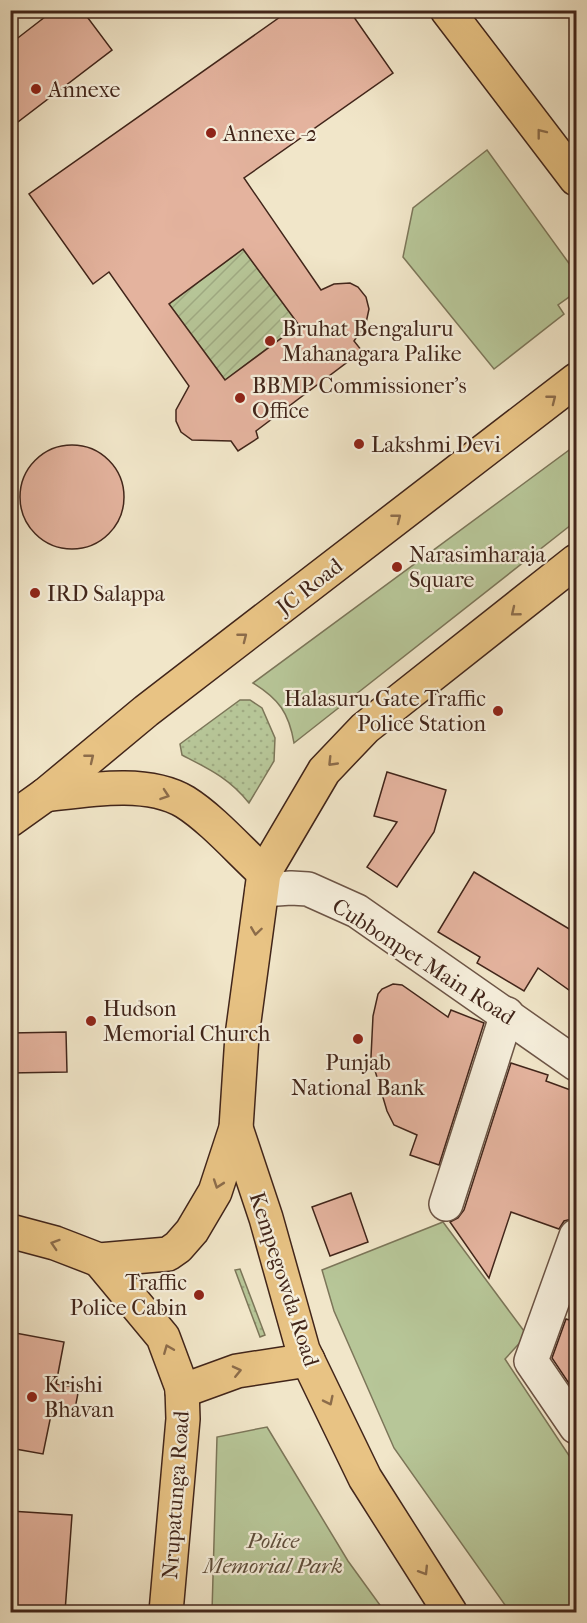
<svg xmlns="http://www.w3.org/2000/svg" width="587" height="1623" viewBox="0 0 587 1623" font-family="'IM FELL French Canon',serif">
	<defs>
		<pattern id="grass-dots" width="8" height="8" patternUnits="userSpaceOnUse" patternTransform="scale(1.5)"><rect width="8" height="8" fill="#b7c698"/><path d="M2 2h.1M6 6h.1" fill="none" stroke="#9faa82" stroke-width="1.8" stroke-linecap="round"/></pattern>
		<pattern id="garden-furrows" width="10" height="10" patternUnits="userSpaceOnUse" patternTransform="scale(1.5)"><rect width="10" height="10" fill="#b7c698"/><path d="M-1 1l2-2M0 10L10 0M9 11l2-2" fill="none" stroke="#9faa82"/></pattern>
	</defs>
	<rect width="100%" height="100%" fill="#f1e6c9"/>
	<filter id="stains"><feTurbulence type="fractalNoise" baseFrequency=".00333" numOctaves="4"/><feColorMatrix values="0 0 0 0 .2 0 0 0 0 .09 0 0 0 0 .02 0 0 0 .5 -.17"/></filter>
	<radialGradient id="worn" r=".72"><stop offset=".6" stop-color="#630" stop-opacity="0"/><stop offset="1" stop-color="#630" stop-opacity=".3"/></radialGradient>
	<g fill="url(#grass-dots)" stroke="#7c7659" stroke-width="1.5">
		<path d="M240,700H250L262,708L275,738L274,761L249,803C229,778 209,769 182,755L180,744Z"/>
		<path d="M240,1269L265,1335L260,1337L235,1270Z"/>
	</g>
	<g fill="#b7c698" stroke="#7c7659" stroke-width="1.5">
		<path d="M487,150L576,273V292L558,305L564,314L494,369L403,257L413,208Z"/>
		<path d="M576,445V521L294,743C289,713 279,699 253,683Z"/>
		<path d="M443,1222L527,1335L505,1359L576,1466V1612H510L394,1448L334,1311L322,1270Z"/>
		<path d="M267,1427L348,1561L385,1612H212L217,1437Z"/>
	</g>
	<path fill="url(#garden-furrows)" stroke="#7c7659" stroke-width="1.5" d="M243,249L299,325L225,380L169,304Z"/>
	<g fill="#e4b39e" stroke="#41251a" stroke-width="1.5" fill-rule="evenodd">
		<path d="M54,10H82L112,50L10,128V44Z"/>
		<path d="M290,10H349L393,73L244,178L321,290L334,284L350,283L358,287L366,297L369,309L366,323L354,341L362,351L256,431L258,438L238,451L231,441L192,440L181,432L176,421V410L189,386L109,272L93,284L29,194ZM243,249L299,325L225,380L169,304Z"/>
		<circle cx="72" cy="497" r="52"/>
		<path d="M387,772L446,790L434,832L397,887L367,867L397,822L374,816Z"/>
		<path d="M474,872L576,933V995L538,968L524,991L477,963L480,957L438,932Z"/>
		<path d="M393,984L402,985L448,1017L451,1010L484,1023L439,1165L410,1155L417,1135L394,1125L387,1111L371,1057L373,1016L378,994L382,989Z"/>
		<path d="M66,1032L67,1072L10,1073V1033Z"/>
		<path d="M511,1063L548,1075L546,1081L576,1092V1218L564,1221L559,1229L511,1212L489,1278L450,1222L458,1218L464,1210Z"/>
		<path d="M351,1193L368,1242L330,1256L312,1207Z"/>
		<path d="M566,1319L576,1322V1394L552,1358Z"/>
		<path d="M10,1332L64,1342L56,1384L79,1388L74,1414L52,1410L43,1454L10,1448Z"/>
		<path d="M10,1511L72,1515L65,1612H10Z"/>
	</g>
	<g fill="none" stroke-linecap="round" stroke-linejoin="round">
		<g stroke="#6d5546" stroke-width="36">
			<g id="minor">
				<path d="M262,890L291,888L308,889L357,911L576,1064"/>
				<path d="M446,1204L507,1014"/>
				<path d="M576,1236L531,1361L576,1427"/>
			</g>
		</g>
		<g stroke="#41251a" stroke-width="36">
			<g id="major">
				<path d="M447,10L576,179"/>
				<path d="M45,795C87,790 147,779 185,802C212,819 240,851 264,873"/>
				<path d="M10,820L45,795L146,711L576,380"/>
				<path d="M236,1128L266,1218L303,1350L365,1478L450,1612"/>
				<path d="M10,1231L55,1243L99,1260L168,1254L178,1247L192,1231L215,1192L236,1128L242,1036L264,873L324,771L365,728L576,561"/>
				<path d="M99,1260L163,1337L182,1388L183,1419L166,1612"/>
				<path d="M182,1391L237,1371L308,1360"/>
			</g>
		</g>
		<use href="#minor" stroke="#f6efdc" stroke-width="33"/>
		<use href="#major" stroke="#e8c384" stroke-width="33"/>
	</g>
	<defs><path id="oneway-chevron" d="M-2-3.5L2.5 0L-2 3.5" fill="none" stroke-width="1.6" stroke-linecap="round" stroke-linejoin="round" transform="scale(1.5)"/></defs>
	<g stroke="#8c6c4a">
		<use href="#oneway-chevron" transform="translate(541 133) rotate(-128)"/>
		<use href="#oneway-chevron" transform="translate(552 399) rotate(-38)"/>
		<use href="#oneway-chevron" transform="translate(397 518) rotate(-38)"/>
		<use href="#oneway-chevron" transform="translate(515 612) rotate(141)"/>
		<use href="#oneway-chevron" transform="translate(243 637) rotate(-38)"/>
		<use href="#oneway-chevron" transform="translate(90 758) rotate(-39)"/>
		<use href="#oneway-chevron" transform="translate(332 762) rotate(134)"/>
		<use href="#oneway-chevron" transform="translate(165 795) rotate(19)"/>
		<use href="#oneway-chevron" transform="translate(256 931) rotate(98)"/>
		<use href="#oneway-chevron" transform="translate(218 1184) rotate(109)"/>
		<use href="#oneway-chevron" transform="translate(55 1244) rotate(-162)"/>
		<use href="#oneway-chevron" transform="translate(168 1349) rotate(-112)"/>
		<use href="#oneway-chevron" transform="translate(237 1371) rotate(-13)"/>
		<use href="#oneway-chevron" transform="translate(329 1401) rotate(64)"/>
		<use href="#oneway-chevron" transform="translate(424 1571) rotate(58)"/>
	</g>
	<g fill="#8f2418" stroke="#f6efdc" stroke-width="2">
		<circle cx="36" cy="89" r="6"/>
		<circle cx="211" cy="133" r="6"/>
		<circle cx="270" cy="341" r="6"/>
		<circle cx="240" cy="398" r="6"/>
		<circle cx="359" cy="444" r="6"/>
		<circle cx="397" cy="567" r="6"/>
		<circle cx="35" cy="593" r="6"/>
		<circle cx="498" cy="711" r="6"/>
		<circle cx="91" cy="1021" r="6"/>
		<circle cx="358" cy="1039" r="6"/>
		<circle cx="199" cy="1295" r="6"/>
		<circle cx="32" cy="1397" r="6"/>
	</g>
	<g text-anchor="middle" stroke-width="4.5" stroke-linejoin="round" paint-order="stroke">
		<g font-size="22" fill="#41251a" stroke="#f6efdc" text-anchor="start">
			<text x="48" y="97">Annexe</text>
			<text x="223" y="141">Annexe -2</text>
			<text x="282" y="336">Bruhat Bengaluru<tspan x="282" dy="25">Mahanagara Palike</tspan></text>
			<text x="252" y="393">BBMP Commissioner's<tspan x="252" dy="25">Office</tspan></text>
			<text x="371" y="452">Lakshmi Devi</text>
			<text x="409" y="562">Narasimharaja<tspan x="409" dy="25">Square</tspan></text>
			<text x="47" y="601">IRD Salappa</text>
			<text x="486" y="706" text-anchor="end">Halasuru Gate Traffic<tspan x="486" dy="25">Police Station</tspan></text>
			<text x="103" y="1016">Hudson<tspan x="103" dy="25">Memorial Church</tspan></text>
			<text x="358" y="1070" text-anchor="middle">Punjab<tspan x="358" dy="25">National Bank</tspan></text>
			<text x="187" y="1290" text-anchor="end">Traffic<tspan x="187" dy="25">Police Cabin</tspan></text>
			<text x="44" y="1392">Krishi<tspan x="44" dy="25">Bhavan</tspan></text>
		</g>
		<g font-size="22" fill="#41251a" stroke="#f6efdc">
			<text transform="translate(309 586) rotate(-38)" y="8">JC Road</text>
			<text transform="translate(424 961) rotate(33)" y="8">Cubbonpet Main Road</text>
			<text transform="translate(285 1279) rotate(72)" y="8">Kempegowda Road</text>
			<text transform="translate(175 1495) rotate(-86)" y="8">Nrupatunga Road</text>
		</g>
		<g font-size="22" font-style="italic" fill="#5e4d3a" stroke="#f6efdc">
			<text x="273" y="1548">Police<tspan x="273" dy="25">Memorial Park</tspan></text>
		</g>
	</g>
	<rect width="587" height="1623" fill="none" stroke="#f1e6c9" stroke-width="36"/>
	<rect x="12" y="12" width="563" height="1599" fill="none" stroke="#41251a" stroke-width="3"/>
	<rect x="18" y="18" width="551" height="1587" fill="none" stroke="#41251a" stroke-width="1.5"/>
	<rect width="100%" height="100%" filter="url(#stains)"/>
	<rect width="100%" height="100%" fill="url(#worn)"/>
</svg>
